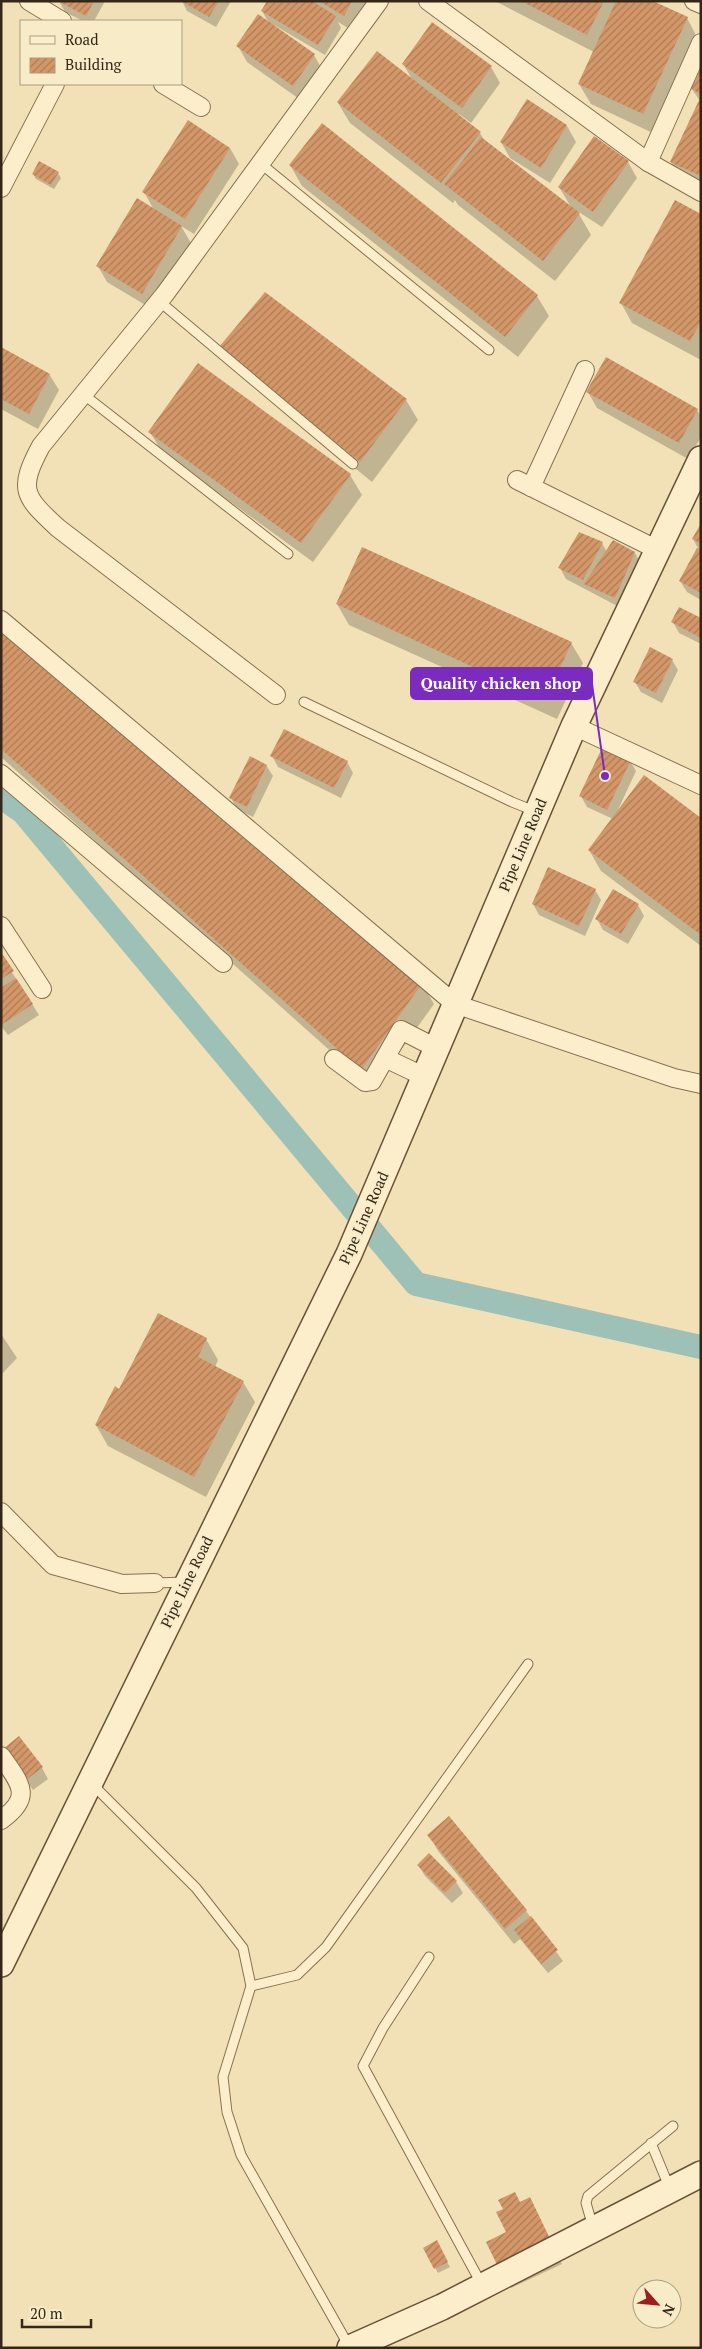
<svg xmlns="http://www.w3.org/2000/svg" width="702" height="2349" viewBox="0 0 702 2349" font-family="'PT Serif',serif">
	<defs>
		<pattern id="building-hatch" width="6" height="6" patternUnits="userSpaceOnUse" patternTransform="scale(1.25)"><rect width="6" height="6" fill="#d49769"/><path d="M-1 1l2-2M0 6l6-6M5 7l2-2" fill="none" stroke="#ad7b55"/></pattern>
	</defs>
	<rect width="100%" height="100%" fill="#f2e1b7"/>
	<g fill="#0003">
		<path d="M59,1H105L94,21H83L65,12Z"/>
		<path d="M182,1H231L216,27L187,11Z"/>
		<path d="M268,1H370L353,31L338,22L341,28L325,55L274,25L273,27L314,55L323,71L302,101L247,62L238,46L270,25L262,11Z"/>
		<path d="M495,1H650L687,18L698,39L655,134L591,104L579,84L594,52Z"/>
		<path d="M432,24L491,67L500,83L471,123L459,114L458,116L480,133L484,140L579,214L591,235L555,281L458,205L455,200L453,203L350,123L338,103L414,82L403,64Z"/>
		<path d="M701,71V190L683,182L671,162L700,101L692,89Z"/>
		<path d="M527,101L567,126L576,142L550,183L510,158L501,142Z"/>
		<path d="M230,148L239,164L194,234L181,226L191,243L152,309L107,282L98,266L154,210L144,192Z"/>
		<path d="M628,162L637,178L602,227L571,207L559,187Z"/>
		<path d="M290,165L537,296L549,316L518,357L302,186Z"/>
		<path d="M58,173L61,178L54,189L36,179L33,174Z"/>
		<path d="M701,215V360L632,323L621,303Z"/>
		<path d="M1,349L49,374L59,390L38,429L1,409Z"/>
		<path d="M232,368L406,400L418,420L372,482Z"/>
		<path d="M588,392L697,410L701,416V437L688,459L597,408Z"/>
		<path d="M150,432L350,475L362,495L313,562L162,452Z"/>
		<path d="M701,525V600L687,592L680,581L700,552L693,539Z"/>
		<path d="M602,543L607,552L635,553L641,564L621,608L566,579L560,568Z"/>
		<path d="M337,604L571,643L583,663L557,719L349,625Z"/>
		<path d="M701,620V644L679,633L673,622Z"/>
		<path d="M1,628L422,983L434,1004L373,1089L1,757Z"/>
		<path d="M672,660L678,670L662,703L641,692L635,682Z"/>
		<path d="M272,756L347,762L353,773L341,798L278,767Z"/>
		<path d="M630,761L636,771L618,810L701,820V946L601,871L589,850L613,819L587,807L581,796Z"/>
		<path d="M266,765L273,776L253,817L237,809L231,798Z"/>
		<path d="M595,890L601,900L585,936L539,915L533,904Z"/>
		<path d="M638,905L644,916L628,944L603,930L597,919Z"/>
		<path d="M1,955L39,1015L8,1035L1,1026Z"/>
		<path d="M159,1314L206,1339L218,1360L215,1367L243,1382L255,1402L206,1497L108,1446L96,1425L120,1390Z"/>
		<path d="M1,1334L17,1358L1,1375Z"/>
		<path d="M10,1760L42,1768L48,1779L33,1790Z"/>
		<path d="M429,1835L526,1911L563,1961L548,1973L520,1939L514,1944L438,1851Z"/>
		<path d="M429,1854L456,1882L463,1893L452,1903L425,1876L418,1865Z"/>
		<path d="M530,2199L562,2264L511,2288L502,2273L507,2233L521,2203Z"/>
		<path d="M436,2242L450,2267L438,2273L425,2248Z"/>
	</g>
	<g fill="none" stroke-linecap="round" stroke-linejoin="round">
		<path stroke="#9dc1b7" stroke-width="24" d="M1,797L23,812L416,1284L701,1347"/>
	</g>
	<g fill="url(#building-hatch)">
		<path d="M58,1H94L86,16Z"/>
		<path d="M181,1H219L209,17Z"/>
		<path d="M267,1H312L336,16L318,45L261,11Z"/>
		<path d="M319,1H352L344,16Z"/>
		<path d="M521,1H604L587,35Z"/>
		<path d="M616,1H653L688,17L643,114L578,84Z"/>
		<path d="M258,14L315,54L293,86L236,46Z"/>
		<path d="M432,22L492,66L462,108L402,64Z"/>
		<path d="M377,51L481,132L441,183L337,102Z"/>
		<path d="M701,68V94L691,89Z"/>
		<path d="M701,96V176L670,162Z"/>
		<path d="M527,99L567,125L541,168L500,142Z"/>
		<path d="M188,120L230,148L185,219L142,192Z"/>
		<path d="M322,123L538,295L505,337L289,165Z"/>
		<path d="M594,136L629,161L593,212L558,187Z"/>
		<path d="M481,137L580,213L543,261L444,184Z"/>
		<path d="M39,161L59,172L51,185L32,174Z"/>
		<path d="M137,198L182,226L142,294L96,266Z"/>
		<path d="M675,200L701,214V321L690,341L619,303Z"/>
		<path d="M265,292L407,399L360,462L219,347Z"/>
		<path d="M1,347L50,374L29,414L1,399Z"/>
		<path d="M606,357L698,409L679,443L586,392Z"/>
		<path d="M198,363L351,474L301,543L148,432Z"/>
		<path d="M701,523V544L692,539Z"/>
		<path d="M579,532L603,542L583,580L558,568Z"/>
		<path d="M613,540L635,552L615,598L584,584Z"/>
		<path d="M362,547L572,642L545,700L336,604Z"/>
		<path d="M697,548L701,550V593L679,581Z"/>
		<path d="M679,607L701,618V638L671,622Z"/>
		<path d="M1,627L423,982L361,1070L1,749Z"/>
		<path d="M650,647L673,659L656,693L633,682Z"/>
		<path d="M284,729L348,761L334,788L270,756Z"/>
		<path d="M603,746L631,760L607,810L579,796Z"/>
		<path d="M250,756L267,765L247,807L229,798Z"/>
		<path d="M644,775L701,818V935L588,850Z"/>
		<path d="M548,867L596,889L579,926L532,904Z"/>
		<path d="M613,889L639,904L621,934L595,919Z"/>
		<path d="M1,952L14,971L1,979Z"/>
		<path d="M16,978L33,1004L1,1025V988Z"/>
		<path d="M158,1313L207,1338L198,1357L244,1381L194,1477L95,1425L115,1386L119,1389Z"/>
		<path d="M19,1736L43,1767L26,1780L3,1749Z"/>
		<path d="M449,1816L527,1910L505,1929L427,1835Z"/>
		<path d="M429,1853L457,1881L445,1893L417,1865Z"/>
		<path d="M531,1916L558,1950L541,1964L514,1930Z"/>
		<path d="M515,2192L520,2202L530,2197L554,2247L501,2273L486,2242L506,2232L496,2212L503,2209L498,2200Z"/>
		<path d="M437,2240L448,2262L434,2269L423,2248Z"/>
	</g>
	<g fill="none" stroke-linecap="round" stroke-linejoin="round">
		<g stroke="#887051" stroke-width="11">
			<g id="lane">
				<path d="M260,163L489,350"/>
				<path d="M159,301L353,464"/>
				<path d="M83,394L288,554"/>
				<path d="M304,702L512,802L537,812"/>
				<path d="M155,1583L185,1582"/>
				<path d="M92,1784L196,1888L243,1948L251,1986L223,2077L227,2112L241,2155L350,2348"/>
				<path d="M429,1957L383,2028L363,2066L482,2285"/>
				<path d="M251,1986L297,1975L326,1947L528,1664"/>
				<path d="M651,2143L670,2189"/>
				<path d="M593,2227L586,2203L588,2196L673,2126"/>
			</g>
		</g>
		<g stroke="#887051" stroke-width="20">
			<g id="street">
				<path d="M29,1L62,21"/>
				<path d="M428,1L648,162L701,192"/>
				<path d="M694,1L701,4"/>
				<path d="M163,84L201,107"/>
				<path d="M648,162L701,43"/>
				<path d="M1,188L55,84"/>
				<path d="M517,480L658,550"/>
				<path d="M531,487L585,370"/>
				<path d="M1,620L455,1004L674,1078L701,1084"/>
				<path d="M276,695L58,528C23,496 18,489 41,446L165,294L379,1"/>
				<path d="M574,726L701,785"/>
				<path d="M1,774L223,963"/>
				<path d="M1,926L42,989"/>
				<path d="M385,1058L425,1077"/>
				<path d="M334,1059L365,1082L372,1081L401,1030L436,1048"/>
				<path d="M1,1512L53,1565L122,1584L155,1583"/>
				<path d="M1,1756C20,1783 34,1797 1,1820"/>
			</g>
		</g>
		<g stroke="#6a5035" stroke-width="28">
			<g id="secondary">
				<path d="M1,1964L349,1254L574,726L701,459"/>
				<path d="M350,2348L442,2307L701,2174"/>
			</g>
		</g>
		<use href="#lane" stroke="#fceecb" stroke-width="9"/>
		<use href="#street" stroke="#fceecb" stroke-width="18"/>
		<use href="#secondary" stroke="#fceecb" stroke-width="25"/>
	</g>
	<g text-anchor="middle" stroke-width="4" stroke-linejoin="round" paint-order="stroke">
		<g font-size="15" fill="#352718" stroke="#f8ebc7">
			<text transform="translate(523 845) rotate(-67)" y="5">Pipe Line Road</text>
			<text transform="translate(364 1218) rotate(-66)" y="5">Pipe Line Road</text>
			<text transform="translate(187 1582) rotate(-64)" y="5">Pipe Line Road</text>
		</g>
	</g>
	<path fill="none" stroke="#7b2cbf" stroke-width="2" d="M605 776L592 684"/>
	<circle fill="#7b2cbf" stroke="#f8ebc7" stroke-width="2" cx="605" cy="776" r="5"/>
	<rect fill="#7b2cbf" stroke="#7b2cbf" stroke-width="2" x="411" y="668" width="181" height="31" rx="5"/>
	<g font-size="16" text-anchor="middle" font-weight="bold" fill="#fff">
		<text x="501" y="689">Quality chicken shop</text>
	</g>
	<rect width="702" height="2349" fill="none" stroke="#352718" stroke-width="5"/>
	<rect x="20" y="20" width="162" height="65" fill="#f8ebc7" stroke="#aa9d81"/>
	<rect x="30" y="36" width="25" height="8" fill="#fceecb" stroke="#aa9d81"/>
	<text x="65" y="45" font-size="15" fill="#352718">Road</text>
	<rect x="30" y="58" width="25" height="15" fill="url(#building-hatch)" stroke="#aa9d81"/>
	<text x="65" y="70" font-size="15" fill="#352718">Building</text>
	<g transform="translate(657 2304) rotate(117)"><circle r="24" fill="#f8ebc7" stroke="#aa9d81"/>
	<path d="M0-4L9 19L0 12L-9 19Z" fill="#9d1d1c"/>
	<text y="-8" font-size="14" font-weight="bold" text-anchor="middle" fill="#352718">N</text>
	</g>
	<path d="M22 2319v8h69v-8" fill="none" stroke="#352718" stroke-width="2.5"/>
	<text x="30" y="2319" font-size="15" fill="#352718" stroke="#f8ebc7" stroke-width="4" paint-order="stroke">20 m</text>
</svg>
